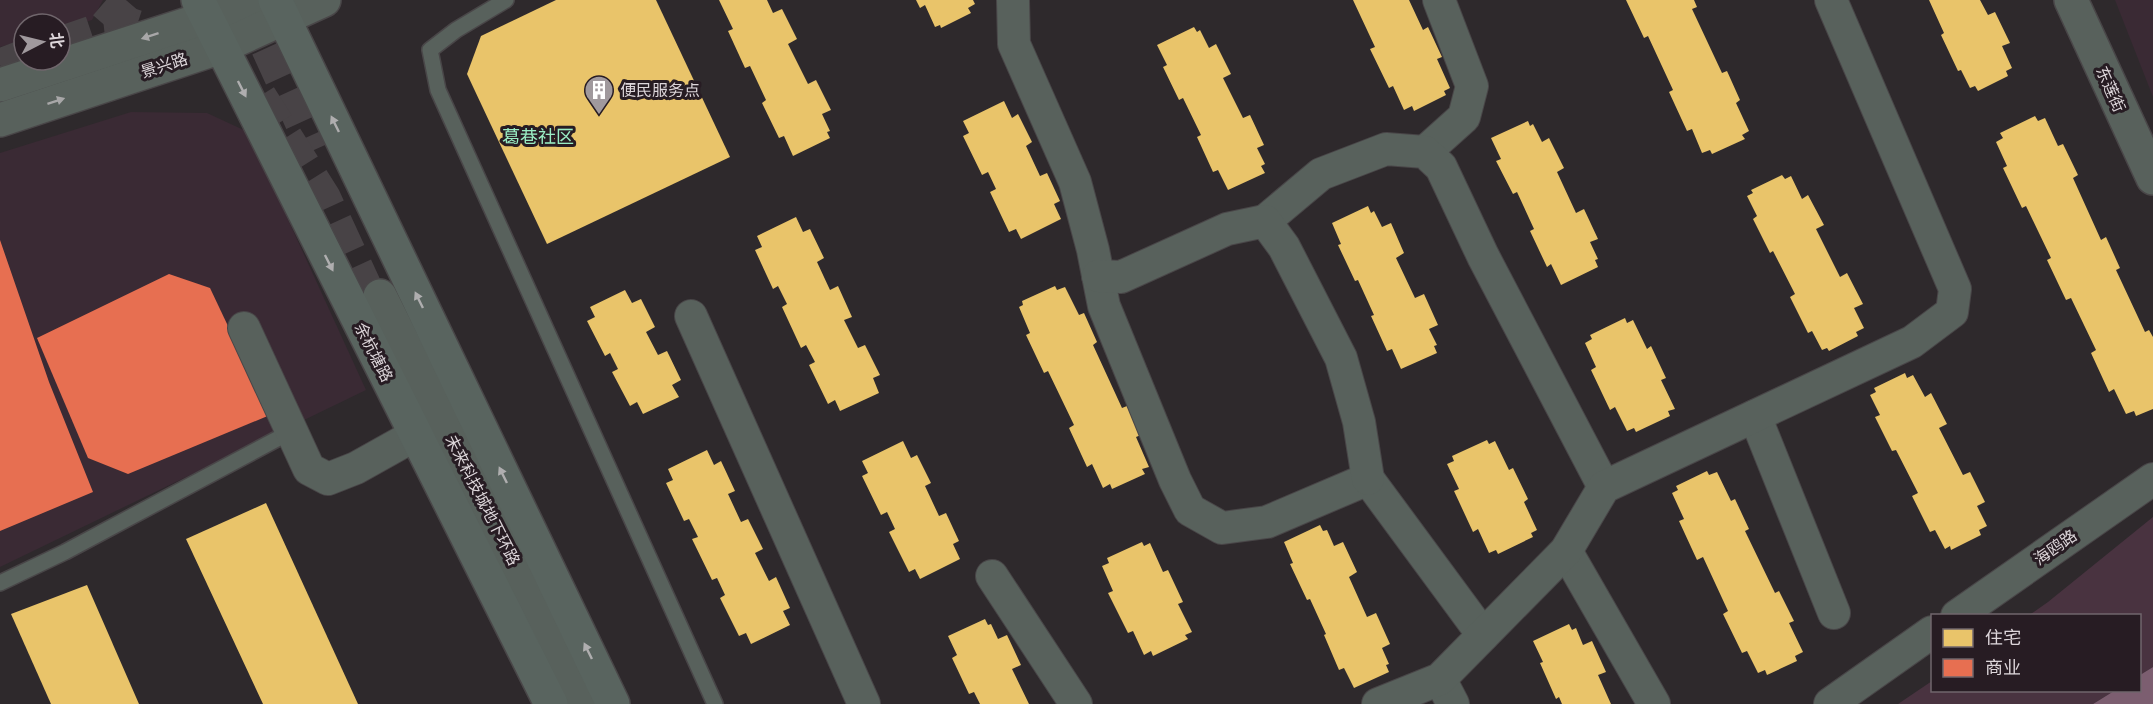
<svg xmlns="http://www.w3.org/2000/svg" width="2153" height="704" viewBox="0 0 2153 704" font-family="Rubik,'Noto Sans SC',sans-serif">
	<rect width="100%" height="100%" fill="#2e292c"/>
	<g fill="#3a2a34">
		<path d="M0,0H103L92,20L60,30V24H24V40L0,47Z"/>
		<path d="M2115,0H2153V97Z"/>
		<path d="M131,112L207,113L248,132L366,390L0,567V153Z"/>
	</g>
	<g fill="#493340">
		<path d="M2153,517V667L2140,675V616H2028L2048,602Z"/>
		<path d="M1932,681V690L2114,691L2093,704H1898Z"/>
	</g>
	<path fill="#7c5e70" d="M2153,667V704H2093L2114,691L2140,690V675Z"/>
	<g fill="#e9c46a">
		<path d="M556,0H656L730,157L547,244L467,74L481,36Z"/>
		<path d="M719,0H767L773,13L782,9L797,39L788,44L808,84L816,80L831,110L822,114L830,131L827,132L830,138L793,156L784,136L779,138L762,103L766,100L750,66L745,68L728,31L733,29Z"/>
		<path d="M916,0H973L975,4L968,8L971,13L941,28L940,25L935,27L925,5L920,8Z"/>
		<path d="M1353,0H1409L1423,30L1428,27L1442,57L1437,59L1450,88L1444,91L1446,95L1414,111L1412,106L1404,110L1393,86L1389,88L1370,49L1375,47Z"/>
		<path d="M1626,0H1694L1697,7L1692,9L1722,73L1727,71L1740,100L1736,103L1749,131L1742,135L1745,139L1712,154L1710,150L1702,153L1692,129L1687,131L1669,92L1673,90L1648,36L1644,38Z"/>
		<path d="M1929,0H1980L1988,15L1995,12L2010,43L2002,46L2012,68L2006,71L2008,76L1978,91L1975,86L1970,88L1961,70L1958,71L1941,35L1944,33Z"/>
		<path d="M1194,27L1197,32L1200,30L1209,48L1216,44L1231,74L1223,78L1243,118L1250,115L1264,145L1257,148L1265,164L1261,166L1265,173L1228,190L1218,170L1213,172L1197,137L1201,135L1183,98L1179,100L1163,67L1167,65L1157,45Z"/>
		<path d="M1004,101L1012,118L1018,114L1032,142L1026,146L1040,176L1047,173L1060,201L1054,204L1061,219L1021,239L1016,229L1009,232L990,192L996,189L988,172L982,175L963,136L969,133L963,121Z"/>
		<path d="M2035,116L2038,121L2045,118L2058,146L2063,144L2078,175L2073,178L2101,240L2106,237L2120,268L2116,270L2145,332L2149,330L2153,337V409L2136,416L2134,411L2126,414L2114,389L2109,392L2091,353L2096,350L2071,298L2066,300L2047,260L2051,258L2026,206L2022,208L2003,168L2007,166L1996,142L2003,138L2000,133Z"/>
		<path d="M1528,121L1530,126L1533,124L1542,142L1549,138L1564,168L1557,172L1576,213L1584,209L1598,239L1590,242L1598,259L1595,260L1598,267L1561,285L1551,264L1547,267L1530,231L1534,229L1517,192L1513,194L1496,161L1501,159L1491,138Z"/>
		<path d="M1782,175L1785,179L1791,176L1802,199L1808,195L1824,225L1816,229L1840,277L1847,273L1863,304L1854,308L1864,328L1856,332L1858,336L1829,351L1827,348L1822,350L1812,331L1808,333L1790,297L1795,294L1773,251L1770,253L1753,219L1757,216L1747,196L1753,193L1751,190Z"/>
		<path d="M1368,206L1371,213L1374,211L1382,227L1391,223L1404,253L1396,258L1415,298L1424,294L1438,325L1429,329L1437,345L1434,346L1437,353L1401,369L1392,349L1387,351L1371,316L1374,315L1358,280L1355,281L1338,245L1341,244L1332,223Z"/>
		<path d="M796,217L803,232L810,229L824,258L817,262L830,290L838,286L852,317L844,320L858,348L865,345L880,375L873,378L879,393L840,411L835,400L828,404L809,365L815,362L806,345L801,348L782,307L787,304L778,286L773,289L755,250L762,247L757,236Z"/>
		<path d="M1055,286L1057,290L1065,287L1079,315L1084,313L1097,342L1093,345L1122,408L1127,406L1141,435L1136,437L1149,467L1142,469L1145,474L1112,489L1110,484L1103,488L1092,464L1087,467L1069,428L1074,425L1048,371L1044,373L1026,335L1030,333L1019,307L1023,305L1022,301Z"/>
		<path d="M625,290L632,303L641,299L655,327L646,332L658,355L667,351L681,380L672,385L679,397L643,414L637,402L630,406L612,372L618,369L610,353L605,356L587,321L595,317L590,307Z"/>
		<path d="M1625,318L1627,323L1633,320L1647,349L1651,346L1666,378L1661,380L1675,409L1668,411L1670,416L1636,432L1634,428L1627,431L1615,407L1610,410L1591,370L1596,367L1585,343L1592,339L1590,335Z"/>
		<path d="M1905,373L1907,378L1913,375L1925,397L1931,393L1947,424L1939,428L1963,475L1970,472L1985,502L1977,506L1987,526L1979,530L1981,535L1951,550L1950,546L1945,549L1935,530L1930,532L1912,496L1918,493L1896,450L1892,451L1875,417L1880,415L1870,395L1876,392L1874,388Z"/>
		<path d="M1487,440L1489,444L1495,441L1509,470L1513,468L1528,499L1524,502L1537,530L1531,533L1533,537L1498,554L1496,550L1489,553L1478,529L1473,532L1454,491L1459,489L1447,464L1454,461L1452,456Z"/>
		<path d="M903,441L911,458L917,455L931,483L925,486L939,516L946,513L959,541L953,544L960,559L920,579L915,569L909,572L889,532L895,529L887,512L881,515L862,476L868,473L862,461Z"/>
		<path d="M707,450L714,465L721,461L735,491L728,494L741,522L748,519L763,549L755,553L769,581L776,577L790,608L783,611L790,625L751,644L746,633L739,636L720,598L725,595L717,578L712,580L692,539L698,537L689,519L684,521L666,483L673,480L668,469Z"/>
		<path d="M1707,471L1709,475L1717,472L1731,501L1735,499L1749,529L1745,531L1775,593L1779,591L1794,621L1789,623L1803,652L1795,656L1797,661L1767,675L1765,670L1758,673L1747,651L1742,653L1723,614L1728,611L1703,557L1697,560L1679,521L1684,519L1672,493L1678,490L1676,486Z"/>
		<path d="M266,503L358,704H263L186,539Z"/>
		<path d="M1320,525L1323,531L1327,530L1334,546L1343,542L1357,572L1349,577L1367,617L1376,613L1390,644L1382,648L1389,664L1386,665L1389,672L1354,688L1344,668L1339,670L1324,635L1326,634L1310,599L1307,600L1290,564L1293,563L1284,542Z"/>
		<path d="M1142,542L1144,546L1150,543L1163,572L1168,570L1183,602L1178,604L1192,632L1185,635L1188,639L1153,656L1151,651L1144,655L1133,631L1128,633L1108,593L1113,591L1102,566L1109,563L1107,558Z"/>
		<path d="M87,585L139,704H51L11,614Z"/>
		<path d="M985,619L988,625L991,624L998,639L1007,635L1021,665L1012,669L1029,704H980L974,692L969,694L952,658L957,655L948,636Z"/>
		<path d="M1569,624L1572,630L1576,628L1583,645L1592,641L1606,672L1598,675L1611,704H1562L1559,697L1556,699L1540,663L1543,662L1533,641Z"/>
	</g>
	<g fill="#e76f51">
		<path d="M0,240L49,382L93,492L0,531Z"/>
		<path d="M169,274L210,288L270,415L128,474L88,458L37,338Z"/>
	</g>
	<g fill="none" stroke-linecap="round" stroke-linejoin="round">
		<g stroke="#484346" stroke-width="33" stroke-dasharray="33 16" stroke-linecap="butt">
			<path d="M247,3L314,150"/>
			<path d="M104,28L132,25L172,38"/>
			<path d="M60,43L104,28L128,0"/>
			<path d="M0,65L24,56"/>
			<path d="M260,96L324,197L372,301"/>
		</g>
		<g stroke="#494648" stroke-width="18">
			<g id="service">
				<path d="M506,0L456,30L430,50L438,90L715,704"/>
				<path d="M0,583L65,552L292,431"/>
			</g>
		</g>
		<g stroke="#494648" stroke-width="34">
			<g id="minor">
				<path d="M1013,0L1014,44L1075,182L1093,250L1104,306L1175,480L1190,510L1222,528L1267,522L1368,479L1483,635"/>
				<path d="M1425,152L1464,117L1472,86L1439,0"/>
				<path d="M1265,221L1321,174L1386,149L1425,152L1441,167L1483,256L1604,487"/>
				<path d="M1098,276L1121,277L1227,229L1265,221L1284,247L1341,358L1359,422L1368,479"/>
				<path d="M691,316L864,704"/>
				<path d="M244,328L309,469L328,479L356,468L415,435"/>
				<path d="M1755,416L1834,613"/>
				<path d="M1566,551L1654,704"/>
				<path d="M992,576L1076,704"/>
				<path d="M1957,616L2153,479"/>
				<path d="M1440,679L1453,704"/>
				<path d="M1378,704L1440,679L1566,551L1604,487L1912,342L1952,312L1955,289L1831,0"/>
				<path d="M1830,704L1932,632"/>
			</g>
		</g>
		<g stroke="#494648" stroke-width="36">
			<g id="tertiary">
				<path d="M2071,0L2153,178"/>
				<path d="M0,85L206,18L250,0"/>
				<path d="M0,120L221,47L324,0"/>
				<path d="M380,296L585,704"/>
			</g>
		</g>
		<g stroke="#494648" stroke-width="36">
			<g id="secondary">
				<path d="M198,0L551,704"/>
				<path d="M275,0L613,704"/>
			</g>
		</g>
		<use href="#service" stroke="#58615c" stroke-width="15"/>
		<use href="#minor" stroke="#58615c" stroke-width="32"/>
		<use href="#tertiary" stroke="#58615c" stroke-width="33"/>
		<use href="#secondary" stroke="#59645f" stroke-width="33"/>
	</g>
	<defs><path id="oneway-solid" d="M-6-.8H1V-3.2L6.5 0L1 3.2V.8H-6Z" transform="scale(1.5)"/></defs>
	<g fill="#a8a7a8">
		<use href="#oneway-solid" transform="translate(150 36) rotate(162)"/>
		<use href="#oneway-solid" transform="translate(56 101) rotate(-18)"/>
	</g>
	<g fill="#afaeaf">
		<use href="#oneway-solid" transform="translate(242 89) rotate(63)"/>
		<use href="#oneway-solid" transform="translate(335 124) rotate(-116)"/>
		<use href="#oneway-solid" transform="translate(329 263) rotate(63)"/>
		<use href="#oneway-solid" transform="translate(419 300) rotate(-116)"/>
		<use href="#oneway-solid" transform="translate(503 475) rotate(-116)"/>
		<use href="#oneway-solid" transform="translate(588 651) rotate(-116)"/>
	</g>
	<defs>
		<g id="building-pin" transform="scale(1.5)"><path d="M0 17L-7.5 6A9.5 9.5 0 1 1 7.5 6Z" fill="#a0999d" stroke="#271c23"/><path d="M-4-6H4V6H1V3H-1V6H-4ZM-2.5-4.3h1.7v1.8h-1.7ZM.8-4.3h1.7v1.8H.8ZM-2.5-1h1.7V.8h-1.7ZM.8-1h1.7V.8H.8Z" fill="#fff"/></g>
	</defs>
	<g fill-rule="evenodd">
		<use href="#building-pin" x="599" y="90"/>
	</g>
	<g text-anchor="middle" stroke-width="6" stroke-linejoin="round" paint-order="stroke">
		<g font-size="16" fill="#ddd6da" stroke="#271c23">
			<text transform="translate(164 65) rotate(-18)" y="6">景兴路</text>
			<text transform="translate(2111 89) rotate(66)" y="6">东莲街</text>
			<text transform="translate(374 352) rotate(63)" y="6">余杭塘路</text>
			<text transform="translate(483 500) rotate(63)" y="6">未来科技城地下环路</text>
			<text transform="translate(2055 547) rotate(-35)" y="6">海鸥路</text>
		</g>
		<g font-size="16" fill="#ddd6da" stroke="#271c23" text-anchor="start">
			<text x="620" y="96">便民服务点</text>
		</g>
		<g font-size="18" fill="#9aedc4" stroke="#271c23">
			<text x="538" y="143">葛巷社区</text>
		</g>
	</g>
	<rect x="1931" y="614" width="210" height="78" fill="#271c23" stroke="#70666c" stroke-width="1.5"/>
	<rect x="1943" y="629" width="30" height="18" fill="#e9c46a" stroke="#70666c" stroke-width="1.5"/>
	<text x="1985" y="644" font-size="18" fill="#ddd6da">住宅</text>
	<rect x="1943" y="659" width="30" height="18" fill="#e76f51" stroke="#70666c" stroke-width="1.5"/>
	<text x="1985" y="674" font-size="18" fill="#ddd6da">商业</text>
	<g transform="translate(42 42) rotate(83)"><circle r="28" fill="#271c23" stroke="#70666c" stroke-width="1.5"/>
	<path d="M0-4.5L10 22L0 15L-10 22Z" fill="#a0999d"/>
	<text y="-9" font-size="16" font-weight="bold" text-anchor="middle" fill="#ddd6da">北</text>
	</g>
</svg>
